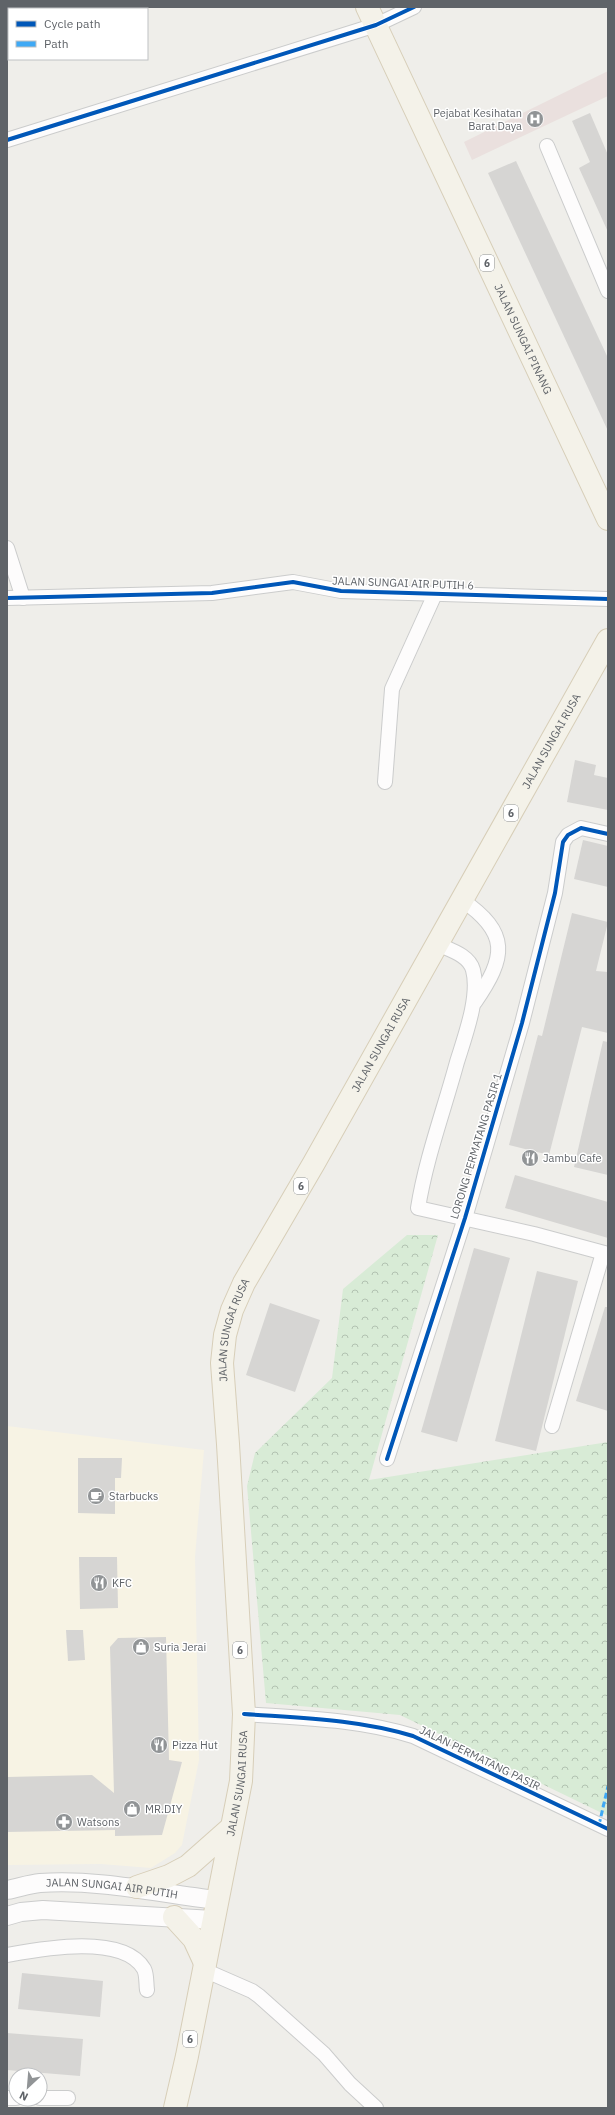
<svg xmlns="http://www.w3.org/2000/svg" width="615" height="2115" viewBox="0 0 615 2115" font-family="'IBM Plex Sans',sans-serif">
	<defs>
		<pattern id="forest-crowns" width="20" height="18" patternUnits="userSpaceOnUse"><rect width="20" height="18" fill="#d8ebd6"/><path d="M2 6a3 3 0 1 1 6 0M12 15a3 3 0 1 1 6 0" fill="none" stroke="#b2c2b1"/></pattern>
	</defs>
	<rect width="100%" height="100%" fill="#efeeea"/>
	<path fill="#f7f3e4" d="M7,1426L204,1450L195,1557L199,1760L182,1845L175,1853L151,1868L101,1864L7,1865Z"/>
	<path fill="#eae0de" d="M608,71V96L472,160L464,142Z"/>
	<path fill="url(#forest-crowns)" d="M407,1235H438L369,1480L608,1442V1816L400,1715L266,1703L247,1486L255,1453L332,1378L343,1289Z"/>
	<g fill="#d6d5d3">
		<path d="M590,113L608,155V232L579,168L590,162L572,121Z"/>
		<path d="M516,161L608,358V431L488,173Z"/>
		<path d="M575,760L596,765L594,775L608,778V810L567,802Z"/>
		<path d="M583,840L608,846V887L574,879Z"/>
		<path d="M572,913L608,922L596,971L608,972V1033L582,1027L549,1155L509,1145L538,1035L542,1036Z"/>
		<path d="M603,1041L608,1042V1175L574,1167Z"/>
		<path d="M515,1175L608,1202V1238L505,1208Z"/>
		<path d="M474,1248L510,1258L457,1442L421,1432Z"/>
		<path d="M537,1271L578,1281L536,1451L495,1441Z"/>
		<path d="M270,1303L320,1320L295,1392L246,1375Z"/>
		<path d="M605,1307H608V1411L576,1401Z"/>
		<path d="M78,1458H122L121,1478H115V1514L78,1513Z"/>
		<path d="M79,1557H117L118,1608L80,1609Z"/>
		<path d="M66,1630H83L85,1660L68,1661Z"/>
		<path d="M166,1637L169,1760L182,1762L162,1835L115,1836V1830L7,1832V1777L92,1775L114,1793L110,1647L118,1638Z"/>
		<path d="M22,1973L103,1981L100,2017L18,2009Z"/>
		<path d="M7,2033L83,2039L80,2076L7,2070Z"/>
	</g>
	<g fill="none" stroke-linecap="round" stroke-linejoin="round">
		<g stroke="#cbcccc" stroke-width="16">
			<g id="minor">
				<path d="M7,140L376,25L414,7"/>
				<path d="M547,146L608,291"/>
				<path d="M7,548L23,598"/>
				<path d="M7,598L212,593L293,582L341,591L608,599"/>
				<path d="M385,782L392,689L435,594"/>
				<path d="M462,900C510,933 506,957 475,1002"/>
				<path d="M437,944C450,950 469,955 473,970C480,996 465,1036 457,1062C444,1110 426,1158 418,1208L534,1234L608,1254"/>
				<path d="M552,1426L603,1253"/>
				<path d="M387,1459L465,1218L522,1023L555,893L563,842L568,835L581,828L608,834"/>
				<path d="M244,1714C300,1718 358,1719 413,1736L608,1829"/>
				<path d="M7,1955C40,1949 123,1933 144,1969C147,1975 146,1983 147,1990"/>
				<path d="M204,1970L252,1991L259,1996L324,2054L350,2084L376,2108"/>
				<path d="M7,2098H16"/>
				<path d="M40,2098H68"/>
			</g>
		</g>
		<g stroke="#cbcccc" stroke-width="20">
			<g id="tertiary">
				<path id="s1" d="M7,1890C18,1888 29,1884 40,1883C101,1879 157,1893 217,1900"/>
				<path d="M7,1916L21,1912L43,1910L213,1920"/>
			</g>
		</g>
		<g stroke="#d7ceb8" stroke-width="24">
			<g id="primary">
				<path id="s2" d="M367,7L608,519"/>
				<path d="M137,1887L169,1876L188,1866L231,1828"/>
				<path d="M174,1917L194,1939L205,1963"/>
				<path id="s3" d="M175,2108L187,2056L241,1781L244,1714L228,1444L222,1363L225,1335L232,1310L244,1283L314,1163L608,640"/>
			</g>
		</g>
		<use href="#minor" stroke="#fdfcfc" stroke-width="14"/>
		<use href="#tertiary" stroke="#fdfcfc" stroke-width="18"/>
		<use href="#primary" stroke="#f4f2e9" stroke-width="22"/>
		<path stroke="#3fa9f5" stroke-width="3" stroke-dasharray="6 3" stroke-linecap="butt" d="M599,1825L608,1786"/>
		<g stroke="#fff" stroke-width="6">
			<g id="cycleway">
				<path d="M7,140L376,25L414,7"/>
				<path d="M7,598L212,593L293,582L341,591L608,599"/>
				<path d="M387,1459L465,1218L522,1023L555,893L563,842L568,835L581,828L608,834"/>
				<path d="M244,1714C300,1718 358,1719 413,1736L608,1829"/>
			</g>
		</g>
		<use href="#cycleway" stroke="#0057b8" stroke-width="4"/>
	</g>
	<defs>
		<g id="hospital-disc" transform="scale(0.9)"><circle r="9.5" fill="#919496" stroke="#fff"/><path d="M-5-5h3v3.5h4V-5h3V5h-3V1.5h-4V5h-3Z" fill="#fff"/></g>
		<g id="restaurant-disc" transform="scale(0.9)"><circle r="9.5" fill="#919496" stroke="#fff"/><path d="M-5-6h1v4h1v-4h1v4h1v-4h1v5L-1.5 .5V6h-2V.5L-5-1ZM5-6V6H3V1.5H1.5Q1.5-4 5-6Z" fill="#fff"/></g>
		<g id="cafe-disc" transform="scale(0.9)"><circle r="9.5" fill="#919496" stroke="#fff"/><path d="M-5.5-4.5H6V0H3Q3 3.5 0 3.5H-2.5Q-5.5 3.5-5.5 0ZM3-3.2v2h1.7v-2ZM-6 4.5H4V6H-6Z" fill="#fff"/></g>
		<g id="shop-disc" transform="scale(0.9)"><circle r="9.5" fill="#919496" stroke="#fff"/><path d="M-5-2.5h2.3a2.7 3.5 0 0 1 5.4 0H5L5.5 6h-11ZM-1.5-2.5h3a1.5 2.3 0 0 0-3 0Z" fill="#fff"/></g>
		<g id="pharmacy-disc" transform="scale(0.9)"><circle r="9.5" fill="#919496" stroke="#fff"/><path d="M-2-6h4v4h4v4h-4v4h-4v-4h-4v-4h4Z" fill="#fff"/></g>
	</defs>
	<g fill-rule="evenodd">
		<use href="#hospital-disc" x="535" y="119"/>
		<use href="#restaurant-disc" x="530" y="1158"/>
		<use href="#cafe-disc" x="96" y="1496"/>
		<use href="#restaurant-disc" x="99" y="1583"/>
		<use href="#shop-disc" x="141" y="1647"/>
		<use href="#restaurant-disc" x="159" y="1745"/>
		<use href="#shop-disc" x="132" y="1809"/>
		<use href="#pharmacy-disc" x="64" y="1822"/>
	</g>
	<g text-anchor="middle" stroke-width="3" stroke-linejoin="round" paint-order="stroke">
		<g fill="#fff" stroke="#8f9295" stroke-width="1">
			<rect x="480" y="255" width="14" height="16" rx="3"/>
			<rect x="504" y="805" width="14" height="16" rx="3"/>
			<rect x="294" y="1178" width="14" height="16" rx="3"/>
			<rect x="233" y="1642" width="14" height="16" rx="3"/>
			<rect x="183" y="2031" width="14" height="16" rx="3"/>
		</g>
		<g font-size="10" font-weight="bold" fill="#5f6368">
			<text x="487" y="267">6</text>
			<text x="511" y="817">6</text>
			<text x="301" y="1190">6</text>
			<text x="240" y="1654">6</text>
			<text x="190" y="2043">6</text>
		</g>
		<g font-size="11" fill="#5f6368" stroke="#fff" text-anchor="start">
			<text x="522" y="117" text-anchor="end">Pejabat Kesihatan<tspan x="522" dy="13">Barat Daya</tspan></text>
			<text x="543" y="1162">Jambu Cafe</text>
			<text x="109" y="1500">Starbucks</text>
			<text x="112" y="1587">KFC</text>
			<text x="154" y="1651">Suria Jerai</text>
			<text x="172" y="1749">Pizza Hut</text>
			<text x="145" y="1813">MR.DIY</text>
			<text x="77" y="1826">Watsons</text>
		</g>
		<g font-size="11" fill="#5f6368" stroke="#fff">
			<text dy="4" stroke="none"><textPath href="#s2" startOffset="367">JALAN SUNGAI PINANG</textPath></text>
			<text transform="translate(403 583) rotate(2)" y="4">JALAN SUNGAI AIR PUTIH 6</text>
			<text dy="4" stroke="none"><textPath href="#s3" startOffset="1459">JALAN SUNGAI RUSA</textPath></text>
			<text dy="4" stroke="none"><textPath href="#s3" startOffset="1111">JALAN SUNGAI RUSA</textPath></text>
			<text transform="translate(476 1146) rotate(-73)" y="4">LORONG PERMATANG PASIR 1</text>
			<text dy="4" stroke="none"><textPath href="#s3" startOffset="787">JALAN SUNGAI RUSA</textPath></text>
			<text transform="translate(480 1758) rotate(26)" y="4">JALAN PERMATANG PASIR</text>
			<text dy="4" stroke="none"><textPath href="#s3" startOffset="331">JALAN SUNGAI RUSA</textPath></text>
			<text dy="4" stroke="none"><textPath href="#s1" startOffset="106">JALAN SUNGAI AIR PUTIH</textPath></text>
		</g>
	</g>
	<rect width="615" height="2115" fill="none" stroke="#5f6368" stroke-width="16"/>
	<rect x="8" y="8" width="140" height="52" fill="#ffffff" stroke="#bfc1c3"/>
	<rect x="16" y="21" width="20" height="6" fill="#0057b8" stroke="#bfc1c3"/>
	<text x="44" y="28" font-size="12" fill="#5f6368">Cycle path</text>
	<rect x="16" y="41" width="20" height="6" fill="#3fa9f5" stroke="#bfc1c3"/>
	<text x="44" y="48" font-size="12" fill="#5f6368">Path</text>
	<g transform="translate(28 2087) rotate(206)"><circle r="19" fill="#ffffff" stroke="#bfc1c3"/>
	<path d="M0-3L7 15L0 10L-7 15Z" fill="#919496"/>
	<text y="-6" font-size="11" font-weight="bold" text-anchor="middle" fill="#5f6368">N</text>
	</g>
</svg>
